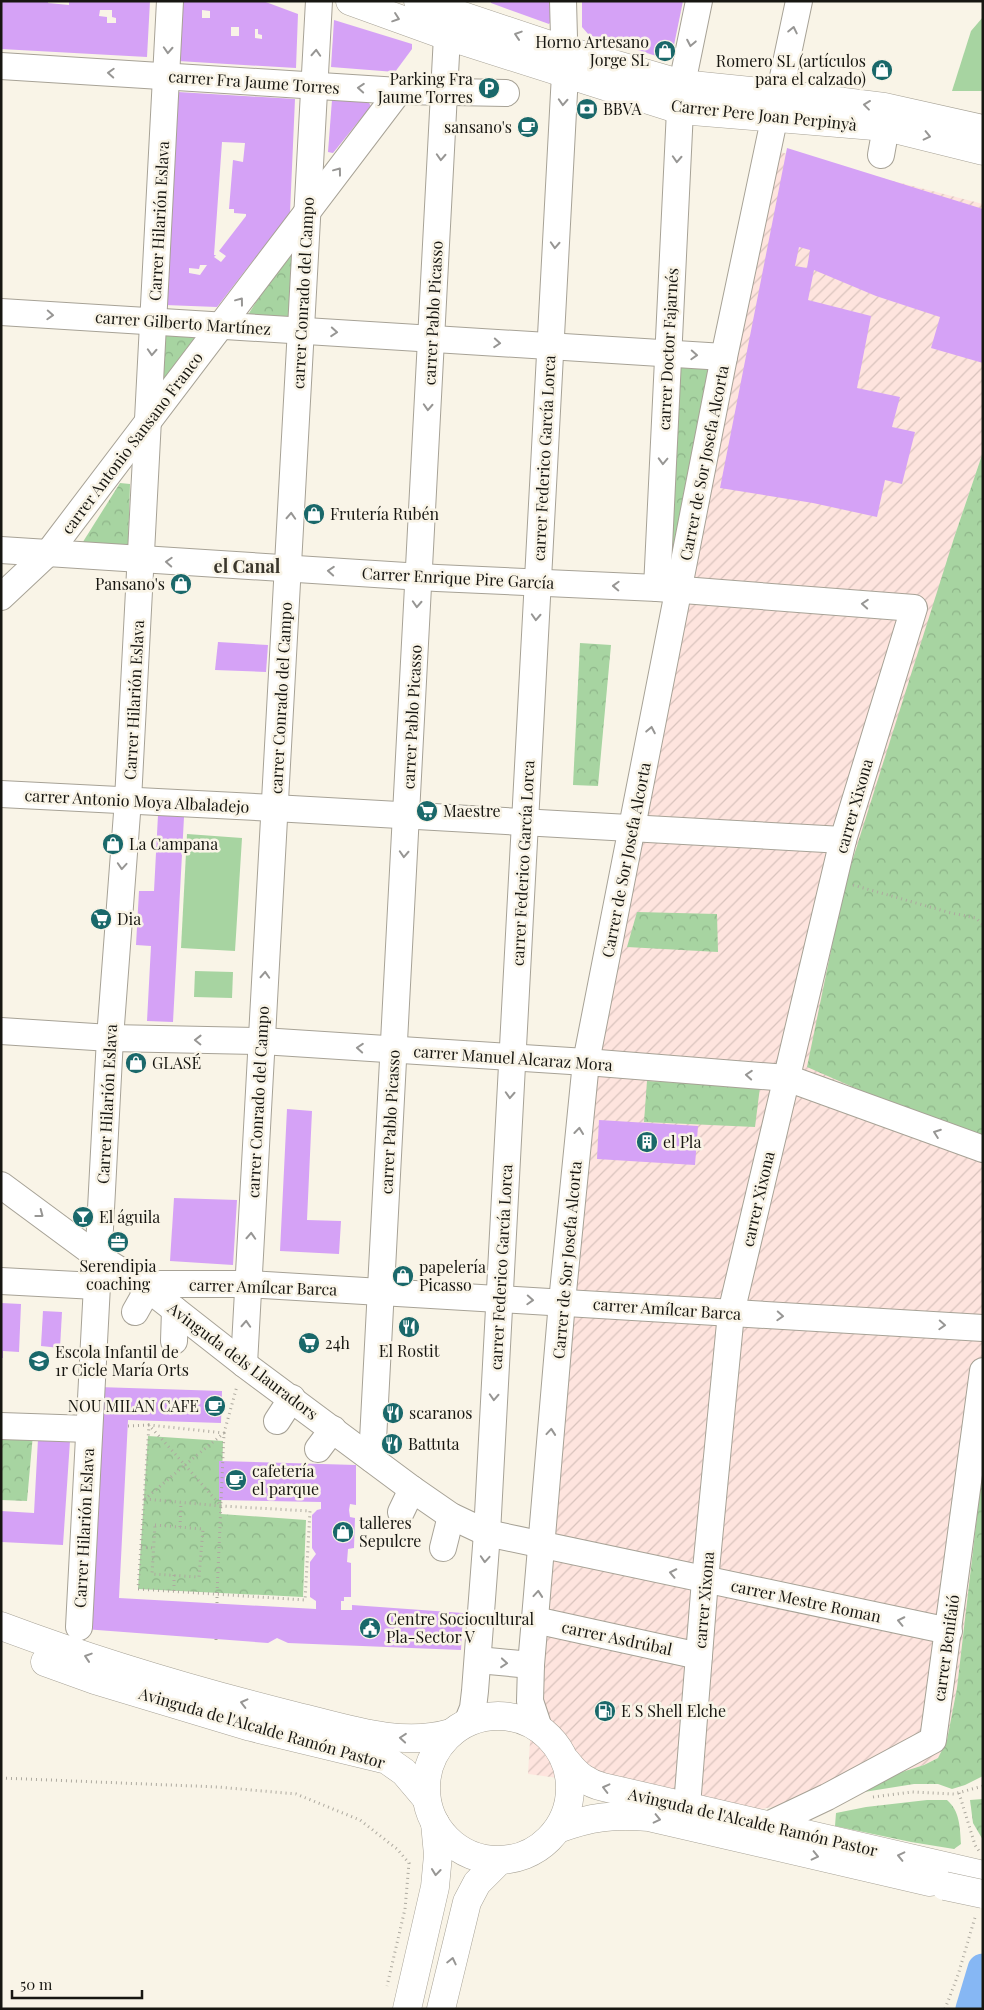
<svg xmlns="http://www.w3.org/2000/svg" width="984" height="2010" viewBox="0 0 984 2010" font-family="'Playfair Display',serif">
	<defs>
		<pattern id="industrial-furrows" width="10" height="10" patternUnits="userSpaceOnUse" patternTransform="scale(1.25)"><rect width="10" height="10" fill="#fee4de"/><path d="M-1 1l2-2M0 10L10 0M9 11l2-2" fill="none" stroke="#d9c3bd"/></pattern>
		<pattern id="park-crowns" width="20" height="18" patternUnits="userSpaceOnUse" patternTransform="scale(1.25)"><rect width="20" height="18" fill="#a7d4a1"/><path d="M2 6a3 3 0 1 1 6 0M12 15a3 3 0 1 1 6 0" fill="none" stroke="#8fb58a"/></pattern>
	</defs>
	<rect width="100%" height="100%" fill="#f9f4e7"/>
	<path fill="url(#industrial-furrows)" d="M776,151L983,204V452L954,538L983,1133V1464L957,1688L947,1740L938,1758L924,1765L810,1801L761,1809L708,1804L604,1784L528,1774L542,1550L584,1086Z"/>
	<g fill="#a7d4a1">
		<path d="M983,17V91H952L971,31Z"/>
		<path d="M187,834L242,838L235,951L181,948Z"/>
		<path d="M195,971L233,972L232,998L194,997Z"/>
	</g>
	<g fill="url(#park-crowns)">
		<path d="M297,246L292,321L246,318L268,283Z"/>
		<path d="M160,331L195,333L198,341L167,382L157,378Z"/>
		<path d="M678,364L716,365L666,580Z"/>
		<path d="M983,452V1144L807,1067L844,887L954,538Z"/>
		<path d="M120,483L130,484L128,549L81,545Z"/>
		<path d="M580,643L611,645L598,786L573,785Z"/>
		<path d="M637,912L717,914L718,952L627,947Z"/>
		<path d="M647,1081L760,1087L755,1127L644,1122Z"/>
		<path d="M1,1432L33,1434L27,1501L1,1500Z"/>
		<path d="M148,1436L223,1441L221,1514L306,1520L303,1597L138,1589Z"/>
		<path d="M983,1464V1776L965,1785L952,1789L938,1784H914L864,1792L844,1794L842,1791L924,1765L938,1758L947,1740L957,1688Z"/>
		<path d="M983,1799V1840L973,1823L970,1800Z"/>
		<path d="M927,1800H947C960,1811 960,1828 961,1844L954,1849L911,1842L835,1826L836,1813L866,1807Z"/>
	</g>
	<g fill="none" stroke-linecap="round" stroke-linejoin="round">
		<path stroke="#86b7f4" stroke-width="31" d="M971,2009L983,1969"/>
	</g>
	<g fill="#d5a2f6" fill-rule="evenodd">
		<path d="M1,1H48V3L69,5V1H150L147,57L1,49ZM100,10H112V17L116,18V23H107V17L99,16Z"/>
		<path d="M182,1H263L298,14L296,68L178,61ZM202,10L210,11V18H202ZM231,27H239V36H231ZM255,29H258V34L262,35V39L255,38Z"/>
		<path d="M491,1H553V18L549,24L491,3Z"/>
		<path d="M582,1H683L672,55L666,59L589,35L582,27Z"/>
		<path d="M334,20L412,44V49L395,72L331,67Z"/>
		<path d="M178,92L295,99L290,213L217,307L165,305ZM222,142L245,143L243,162L233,160L229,209H234V213L246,214V216L219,251L226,256L221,262L214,257L216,255H214ZM200,265H207L200,275L189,273V268L199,269Z"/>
		<path d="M332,100H367L371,106L333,153L328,152Z"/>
		<path d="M787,148L983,209V363L931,348L940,317L876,296L814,270L808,300L871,316L857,388L900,397L892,427L915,432L902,484L885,480L877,517L813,503L720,488ZM799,247L810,250L807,268L795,266Z"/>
		<path d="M218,642L268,645L266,672L215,670Z"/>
		<path d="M158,815L184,817L173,1022L147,1021L151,946L136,945L139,891H154Z"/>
		<path d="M287,1109L312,1111L307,1220L341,1221L339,1254L280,1251Z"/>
		<path d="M599,1120L698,1126L695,1165L597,1159Z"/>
		<path d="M174,1198L237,1200L233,1265L170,1261Z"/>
		<path d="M1,1303L21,1304L19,1352L3,1351V1358H1Z"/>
		<path d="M43,1311L62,1312L60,1348L41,1346Z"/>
		<path d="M98,1387L222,1391L221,1423L128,1420L119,1598L316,1609V1601L310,1597V1562L316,1554L312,1548V1515L317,1510L321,1509V1502L219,1500V1461L356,1465V1505L350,1504L349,1510L350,1517L355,1518L354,1548L348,1549L347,1562L351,1563V1597H344V1601H341V1610H352V1605L463,1613L461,1650L288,1643L277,1638L268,1643L84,1629Z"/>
		<path d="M38,1439L70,1441L63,1545L1,1542V1511L34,1513Z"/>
	</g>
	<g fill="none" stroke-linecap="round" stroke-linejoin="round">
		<g stroke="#a7a296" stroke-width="28">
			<g id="minor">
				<path d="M1,66L399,91L506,93"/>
				<path d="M682,84L699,1"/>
				<path d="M881,155L886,127"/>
				<path d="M1,312L724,357"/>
				<path d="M1,550L437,578L657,588L914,608L843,840L731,1313L705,1580L687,1806"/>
				<path d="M657,588L680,110"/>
				<path d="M1,597L49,552L399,91"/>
				<path d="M1,794L274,808L843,840"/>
				<path d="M1,1031L110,1038L262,1041L586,1062L787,1078L983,1149"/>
				<path d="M1,1185L97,1256L142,1284L244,1364L412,1489L451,1516L487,1533L949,1631"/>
				<path d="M1,1281L96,1286"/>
				<path d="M142,1284H248L983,1328"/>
				<path d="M135,1312L148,1289"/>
				<path d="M174,1341L175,1310"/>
				<path d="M244,1364L319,1"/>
				<path d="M277,1421L292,1398"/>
				<path d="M1,1426L89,1429"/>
				<path d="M318,1449L333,1429"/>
				<path d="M372,1459L447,36"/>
				<path d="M401,1512L412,1489"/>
				<path d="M443,1548L451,1516"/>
				<path d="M535,1620L699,1656"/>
				<path d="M79,1627L110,1038L128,800L170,1"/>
				<path d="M478,1660L531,1665"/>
				<path d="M467,1723L473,1708L475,1691L487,1533L565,74L563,1"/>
				<path d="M539,1728L530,1701L531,1665L562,1302L586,1062L724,357L799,1"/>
				<path d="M768,1825L827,1797L933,1740L983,1371"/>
			</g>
		</g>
		<g stroke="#a7a296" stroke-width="29">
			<g id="major">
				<path d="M350,1L447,36L680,110L886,127L983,151"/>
				<path d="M418,1L565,50L682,84L780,94L884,107L983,129"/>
				<path d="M1,1626C97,1662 195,1691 295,1716C345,1728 400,1748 451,1733"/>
				<path d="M45,1662L95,1680L251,1727L387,1760L404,1772L426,1798"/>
				<circle cx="498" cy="1788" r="72"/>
				<path d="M567,1762C577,1775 587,1783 603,1787L983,1875"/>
				<path d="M558,1829C590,1817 614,1814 649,1817L930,1882"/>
				<path d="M407,2009L435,1887L438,1855L435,1823"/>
				<path d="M441,2009L467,1902L477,1883L499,1861"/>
			</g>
		</g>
		<g stroke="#ada99f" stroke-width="3" stroke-dasharray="1 4" stroke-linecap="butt">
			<path d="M853,885L951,913L976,918L983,925"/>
			<path d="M128,1426L149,1425L185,1465L224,1433L237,1386"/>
			<path d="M185,1465L221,1506L145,1499Z"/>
			<path d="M155,1525L203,1529L199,1577L152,1574Z"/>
			<path d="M180,1527L181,1502"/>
			<path d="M141,1547L154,1548"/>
			<path d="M174,1575V1591"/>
			<path d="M217,1603V1594L224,1433L149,1425L138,1589L305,1600L310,1511L221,1506"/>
			<path d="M216,1639V1641"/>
			<path d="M1,1778L218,1787L296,1794L360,1820L397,1849L409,1863L405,1909L387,1986"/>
			<path d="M959,1793L975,1845L979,1851"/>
			<path d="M873,1797L912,1792L954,1794L983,1786"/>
			<path d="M945,2009L958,1975L976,1914"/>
		</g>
		<use href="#minor" stroke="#fff" stroke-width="26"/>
		<use href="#major" stroke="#fff" stroke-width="28"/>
		<g stroke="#a7a296" stroke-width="29" stroke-linecap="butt">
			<path id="major-bridge" d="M945,1886L983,1894"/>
		</g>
		<use href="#major-bridge" stroke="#fff" stroke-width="28"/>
	</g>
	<defs><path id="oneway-chevron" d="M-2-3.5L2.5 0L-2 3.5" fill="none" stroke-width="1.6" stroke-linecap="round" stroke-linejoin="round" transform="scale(1.25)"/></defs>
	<g stroke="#979694">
		<use href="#oneway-chevron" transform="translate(396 18) rotate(19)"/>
		<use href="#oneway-chevron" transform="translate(793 30) rotate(-78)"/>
		<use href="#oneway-chevron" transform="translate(518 35) rotate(-162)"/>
		<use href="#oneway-chevron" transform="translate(691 43) rotate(101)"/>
		<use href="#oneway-chevron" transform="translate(168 50) rotate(93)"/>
		<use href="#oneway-chevron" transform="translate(316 53) rotate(-87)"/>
		<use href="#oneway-chevron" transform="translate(111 73) rotate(-177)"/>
		<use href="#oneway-chevron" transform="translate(361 88) rotate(-176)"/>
		<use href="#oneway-chevron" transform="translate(563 102) rotate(93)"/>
		<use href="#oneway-chevron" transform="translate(867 105) rotate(-173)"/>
		<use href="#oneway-chevron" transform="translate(927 136) rotate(13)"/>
		<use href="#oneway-chevron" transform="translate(441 157) rotate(93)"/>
		<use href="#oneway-chevron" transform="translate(677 159) rotate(93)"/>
		<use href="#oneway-chevron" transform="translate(338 171) rotate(-53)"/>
		<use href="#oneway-chevron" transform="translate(555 245) rotate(93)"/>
		<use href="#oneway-chevron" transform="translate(240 301) rotate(-53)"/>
		<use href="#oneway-chevron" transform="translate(50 315) rotate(3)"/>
		<use href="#oneway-chevron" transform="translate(334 332) rotate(4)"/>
		<use href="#oneway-chevron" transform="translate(497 343) rotate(4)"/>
		<use href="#oneway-chevron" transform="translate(152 352) rotate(93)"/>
		<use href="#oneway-chevron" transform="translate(694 355) rotate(3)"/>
		<use href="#oneway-chevron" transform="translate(428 407) rotate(93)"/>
		<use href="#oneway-chevron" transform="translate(663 461) rotate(92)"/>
		<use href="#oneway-chevron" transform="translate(291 516) rotate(-87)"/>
		<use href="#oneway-chevron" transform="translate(169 562) rotate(-177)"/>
		<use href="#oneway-chevron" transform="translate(331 571) rotate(-176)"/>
		<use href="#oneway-chevron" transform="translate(616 586) rotate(-178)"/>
		<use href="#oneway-chevron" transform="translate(417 604) rotate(93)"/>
		<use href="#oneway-chevron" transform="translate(865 604) rotate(-176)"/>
		<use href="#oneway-chevron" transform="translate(536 617) rotate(93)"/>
		<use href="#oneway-chevron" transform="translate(651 730) rotate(-79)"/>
		<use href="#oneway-chevron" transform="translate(404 854) rotate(93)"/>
		<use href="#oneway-chevron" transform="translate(122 866) rotate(94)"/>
		<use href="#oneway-chevron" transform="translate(265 975) rotate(-87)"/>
		<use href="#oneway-chevron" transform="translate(198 1040) rotate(-179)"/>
		<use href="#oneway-chevron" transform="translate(360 1048) rotate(-176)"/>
		<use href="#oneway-chevron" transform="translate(749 1075) rotate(-176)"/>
		<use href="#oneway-chevron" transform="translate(510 1095) rotate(93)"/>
		<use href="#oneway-chevron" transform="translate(579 1131) rotate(-84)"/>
		<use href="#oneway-chevron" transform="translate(937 1133) rotate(-160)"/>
		<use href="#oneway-chevron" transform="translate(40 1214) rotate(37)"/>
		<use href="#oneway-chevron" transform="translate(251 1236) rotate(-87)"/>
		<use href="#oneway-chevron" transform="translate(530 1300) rotate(3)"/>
		<use href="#oneway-chevron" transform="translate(780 1316) rotate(3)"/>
		<use href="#oneway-chevron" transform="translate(246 1324) rotate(-87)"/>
		<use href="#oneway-chevron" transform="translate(942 1325) rotate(3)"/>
		<use href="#oneway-chevron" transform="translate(494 1397) rotate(93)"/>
		<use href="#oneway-chevron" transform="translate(551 1432) rotate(-85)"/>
		<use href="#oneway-chevron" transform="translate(485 1559) rotate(94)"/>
		<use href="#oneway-chevron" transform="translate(673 1573) rotate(-168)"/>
		<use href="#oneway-chevron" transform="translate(538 1594) rotate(-85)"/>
		<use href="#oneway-chevron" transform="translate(901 1621) rotate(-168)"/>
		<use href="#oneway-chevron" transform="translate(88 1657) rotate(-162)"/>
		<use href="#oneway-chevron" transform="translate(504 1663) rotate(5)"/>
		<use href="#oneway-chevron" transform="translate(244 1703) rotate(-166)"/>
		<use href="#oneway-chevron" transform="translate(403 1738) rotate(-175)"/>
		<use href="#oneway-chevron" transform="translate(606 1788) rotate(-166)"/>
		<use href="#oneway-chevron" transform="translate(657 1819) rotate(13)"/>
		<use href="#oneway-chevron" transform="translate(815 1856) rotate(13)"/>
		<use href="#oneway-chevron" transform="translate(901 1856) rotate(-167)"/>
		<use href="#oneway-chevron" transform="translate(436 1872) rotate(96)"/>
		<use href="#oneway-chevron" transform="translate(452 1961) rotate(-77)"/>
	</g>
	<defs>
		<g id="shop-disc" transform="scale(1.125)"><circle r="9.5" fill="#1a686a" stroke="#f9f4e7"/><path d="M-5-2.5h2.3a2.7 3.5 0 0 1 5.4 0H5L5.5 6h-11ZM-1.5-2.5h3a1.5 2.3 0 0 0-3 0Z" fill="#fff"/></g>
		<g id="parking-disc" transform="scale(1.125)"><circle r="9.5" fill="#1a686a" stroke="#f9f4e7"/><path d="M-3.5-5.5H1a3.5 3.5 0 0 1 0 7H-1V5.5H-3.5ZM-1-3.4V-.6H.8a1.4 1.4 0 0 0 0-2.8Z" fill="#fff"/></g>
		<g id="bank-disc" transform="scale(1.125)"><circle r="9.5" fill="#1a686a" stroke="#f9f4e7"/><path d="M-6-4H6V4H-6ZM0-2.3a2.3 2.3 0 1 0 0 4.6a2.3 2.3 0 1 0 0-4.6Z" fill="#fff"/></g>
		<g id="cafe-disc" transform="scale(1.125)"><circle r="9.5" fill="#1a686a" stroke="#f9f4e7"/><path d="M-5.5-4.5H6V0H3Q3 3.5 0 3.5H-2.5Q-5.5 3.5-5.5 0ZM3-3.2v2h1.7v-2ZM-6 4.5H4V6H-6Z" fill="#fff"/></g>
		<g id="supermarket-disc" transform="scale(1.125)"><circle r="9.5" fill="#1a686a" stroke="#f9f4e7"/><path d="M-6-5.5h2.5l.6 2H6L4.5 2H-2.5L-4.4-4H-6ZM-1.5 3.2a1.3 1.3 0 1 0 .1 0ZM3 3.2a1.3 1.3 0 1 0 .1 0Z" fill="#fff"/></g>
		<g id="building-disc" transform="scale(1.125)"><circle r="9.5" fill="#1a686a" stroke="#f9f4e7"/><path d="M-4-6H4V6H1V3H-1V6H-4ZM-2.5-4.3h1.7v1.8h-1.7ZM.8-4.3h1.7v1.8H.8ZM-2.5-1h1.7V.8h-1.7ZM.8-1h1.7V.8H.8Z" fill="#fff"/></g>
		<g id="bar-disc" transform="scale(1.125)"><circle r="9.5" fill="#1a686a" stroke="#f9f4e7"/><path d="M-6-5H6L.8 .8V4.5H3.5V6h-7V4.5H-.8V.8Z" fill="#fff"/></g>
		<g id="office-disc" transform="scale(1.125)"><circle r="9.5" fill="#1a686a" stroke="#f9f4e7"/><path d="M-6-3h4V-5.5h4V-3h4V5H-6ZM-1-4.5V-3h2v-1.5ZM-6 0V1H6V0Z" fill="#fff"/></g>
		<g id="restaurant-disc" transform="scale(1.125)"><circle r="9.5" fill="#1a686a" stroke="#f9f4e7"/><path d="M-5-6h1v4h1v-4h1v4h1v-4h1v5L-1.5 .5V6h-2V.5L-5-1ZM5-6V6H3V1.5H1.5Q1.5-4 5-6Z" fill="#fff"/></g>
		<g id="school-disc" transform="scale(1.125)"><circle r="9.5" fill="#1a686a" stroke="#f9f4e7"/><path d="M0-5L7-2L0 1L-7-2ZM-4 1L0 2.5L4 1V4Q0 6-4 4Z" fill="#fff"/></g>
		<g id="civic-disc" transform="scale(1.125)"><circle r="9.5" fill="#1a686a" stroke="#f9f4e7"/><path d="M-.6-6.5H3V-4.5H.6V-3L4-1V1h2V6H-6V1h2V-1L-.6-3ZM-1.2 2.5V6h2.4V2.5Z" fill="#fff"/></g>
		<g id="fuel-disc" transform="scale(1.125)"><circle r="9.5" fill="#1a686a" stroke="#f9f4e7"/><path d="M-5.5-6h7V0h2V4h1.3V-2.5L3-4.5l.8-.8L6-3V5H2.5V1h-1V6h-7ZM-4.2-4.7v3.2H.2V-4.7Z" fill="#fff"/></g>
	</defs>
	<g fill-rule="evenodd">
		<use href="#shop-disc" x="665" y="51"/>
		<use href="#shop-disc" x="882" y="70"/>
		<use href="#parking-disc" x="489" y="88"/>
		<use href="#bank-disc" x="587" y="109"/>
		<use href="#cafe-disc" x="528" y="127"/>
		<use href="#shop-disc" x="314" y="514"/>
		<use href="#shop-disc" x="181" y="584"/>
		<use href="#supermarket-disc" x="427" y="811"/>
		<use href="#shop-disc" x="113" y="844"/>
		<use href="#supermarket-disc" x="101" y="919"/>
		<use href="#shop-disc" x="136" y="1063"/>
		<use href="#building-disc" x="647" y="1142"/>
		<use href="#bar-disc" x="83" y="1217"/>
		<use href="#office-disc" x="118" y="1242"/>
		<use href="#shop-disc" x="403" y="1276"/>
		<use href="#restaurant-disc" x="409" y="1327"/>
		<use href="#supermarket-disc" x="309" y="1343"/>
		<use href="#school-disc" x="39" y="1361"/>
		<use href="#cafe-disc" x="215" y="1406"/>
		<use href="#restaurant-disc" x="393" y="1413"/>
		<use href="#restaurant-disc" x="392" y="1444"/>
		<use href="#cafe-disc" x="236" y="1480"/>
		<use href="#shop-disc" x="343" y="1532"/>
		<use href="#civic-disc" x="370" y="1628"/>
		<use href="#fuel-disc" x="605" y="1711"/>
	</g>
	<g text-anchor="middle" stroke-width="5" stroke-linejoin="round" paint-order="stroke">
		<g font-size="16" fill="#171611" stroke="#f9f4e7" text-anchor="start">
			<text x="649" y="48" text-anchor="end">Horno Artesano<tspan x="649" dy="18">Jorge SL</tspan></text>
			<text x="866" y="67" text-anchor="end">Romero SL (artículos<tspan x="866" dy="18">para el calzado)</tspan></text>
			<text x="473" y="85" text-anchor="end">Parking Fra<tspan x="473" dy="18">Jaume Torres</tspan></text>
			<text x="603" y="115">BBVA</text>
			<text x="512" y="133" text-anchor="end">sansano's</text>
			<text x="330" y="520">Frutería Rubén</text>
			<text x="165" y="590" text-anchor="end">Pansano's</text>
			<text x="443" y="817">Maestre</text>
			<text x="129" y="850">La Campana</text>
			<text x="117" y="925">Dia</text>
			<text x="152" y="1069">GLASÉ</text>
			<text x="663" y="1148">el Pla</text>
			<text x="99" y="1223">El águila</text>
			<text x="118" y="1272" text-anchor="middle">Serendipia<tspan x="118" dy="18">coaching</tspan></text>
			<text x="419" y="1273">papelería<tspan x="419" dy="18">Picasso</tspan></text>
			<text x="325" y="1349">24h</text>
			<text x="409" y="1357" text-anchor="middle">El Rostit</text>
			<text x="55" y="1358">Escola Infantil de<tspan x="55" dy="18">1r Cicle María Orts</tspan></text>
			<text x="199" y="1412" text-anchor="end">NOU MILAN CAFE</text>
			<text x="409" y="1419">scaranos</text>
			<text x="408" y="1450">Battuta</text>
			<text x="252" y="1477">cafetería<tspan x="252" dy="18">el parque</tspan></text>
			<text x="359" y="1529">talleres<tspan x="359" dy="18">Sepulcre</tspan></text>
			<text x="386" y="1625">Centre Sociocultural<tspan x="386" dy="18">Pla-Sector V</tspan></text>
			<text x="621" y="1717">E S Shell Elche</text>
		</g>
		<g font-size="16" fill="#171611" stroke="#f9f4e7">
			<text transform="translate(254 82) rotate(4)" y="6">carrer Fra Jaume Torres</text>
			<text transform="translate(764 115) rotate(6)" y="6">Carrer Pere Joan Perpinyà</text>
			<text transform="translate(159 221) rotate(-87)" y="6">Carrer Hilarión Eslava</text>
			<text transform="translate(303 293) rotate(-87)" y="6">carrer Conrado del Campo</text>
			<text transform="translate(433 313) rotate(-87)" y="6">carrer Pablo Picasso</text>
			<text transform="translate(183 323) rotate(4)" y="6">carrer Gilberto Martínez</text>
			<text transform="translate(668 349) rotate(-87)" y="6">carrer Doctor Fajarnés</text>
			<text transform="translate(132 443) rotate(-53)" y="6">carrer Antonio Sansano Franco</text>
			<text transform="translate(544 458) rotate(-87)" y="6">carrer Federico García Lorca</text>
			<text transform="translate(704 463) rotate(-79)" y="6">Carrer de Sor Josefa Alcorta</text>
			<text transform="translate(458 578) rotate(3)" y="6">Carrer Enrique Pire García</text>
			<text transform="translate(281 698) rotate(-87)" y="6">carrer Conrado del Campo</text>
			<text transform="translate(134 700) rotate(-87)" y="6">Carrer Hilarión Eslava</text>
			<text transform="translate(412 717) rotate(-87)" y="6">carrer Pablo Picasso</text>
			<text transform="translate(137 801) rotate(3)" y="6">carrer Antonio Moya Albaladejo</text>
			<text transform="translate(854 806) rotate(-74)" y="6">carrer Xixona</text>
			<text transform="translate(626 860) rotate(-79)" y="6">Carrer de Sor Josefa Alcorta</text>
			<text transform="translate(523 863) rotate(-87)" y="6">carrer Federico García Lorca</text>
			<text transform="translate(513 1058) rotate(4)" y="6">carrer Manuel Alcaraz Mora</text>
			<text transform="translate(258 1102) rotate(-87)" y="6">carrer Conrado del Campo</text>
			<text transform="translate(107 1104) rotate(-87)" y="6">Carrer Hilarión Eslava</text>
			<text transform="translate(390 1122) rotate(-87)" y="6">carrer Pablo Picasso</text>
			<text transform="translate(758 1199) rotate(-77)" y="6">carrer Xixona</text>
			<text transform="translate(567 1260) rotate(-85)" y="6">Carrer de Sor Josefa Alcorta</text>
			<text transform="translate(501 1267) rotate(-87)" y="6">carrer Federico García Lorca</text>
			<text transform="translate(263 1287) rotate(2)" y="6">carrer Amílcar Barca</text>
			<text transform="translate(667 1309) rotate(4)" y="6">carrer Amílcar Barca</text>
			<text transform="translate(243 1361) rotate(37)" y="6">Avinguda dels Llauradors</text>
			<text transform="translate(84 1528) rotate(-87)" y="6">Carrer Hilarión Eslava</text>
			<text transform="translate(704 1600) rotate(-85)" y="6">carrer Xixona</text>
			<text transform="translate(806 1601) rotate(12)" y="6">carrer Mestre Roman</text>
			<text transform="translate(617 1638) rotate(12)" y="6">carrer Asdrúbal</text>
			<text transform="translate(946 1648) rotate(-82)" y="6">carrer Benifaió</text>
			<text transform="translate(262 1728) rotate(16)" y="6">Avinguda de l'Alcalde Ramón Pastor</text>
			<text transform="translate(753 1822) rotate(13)" y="6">Avinguda de l'Alcalde Ramón Pastor</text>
		</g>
		<g font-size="18" font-weight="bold" fill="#3b372d" stroke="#f9f4e7">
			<text x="247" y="573">el Canal</text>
		</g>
	</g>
	<rect width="984" height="2010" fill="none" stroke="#171611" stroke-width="5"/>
	<path d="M12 1990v8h130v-8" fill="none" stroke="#171611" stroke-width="2.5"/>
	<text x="20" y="1990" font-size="15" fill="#171611" stroke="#f9f4e7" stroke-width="4" paint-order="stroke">50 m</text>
</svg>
